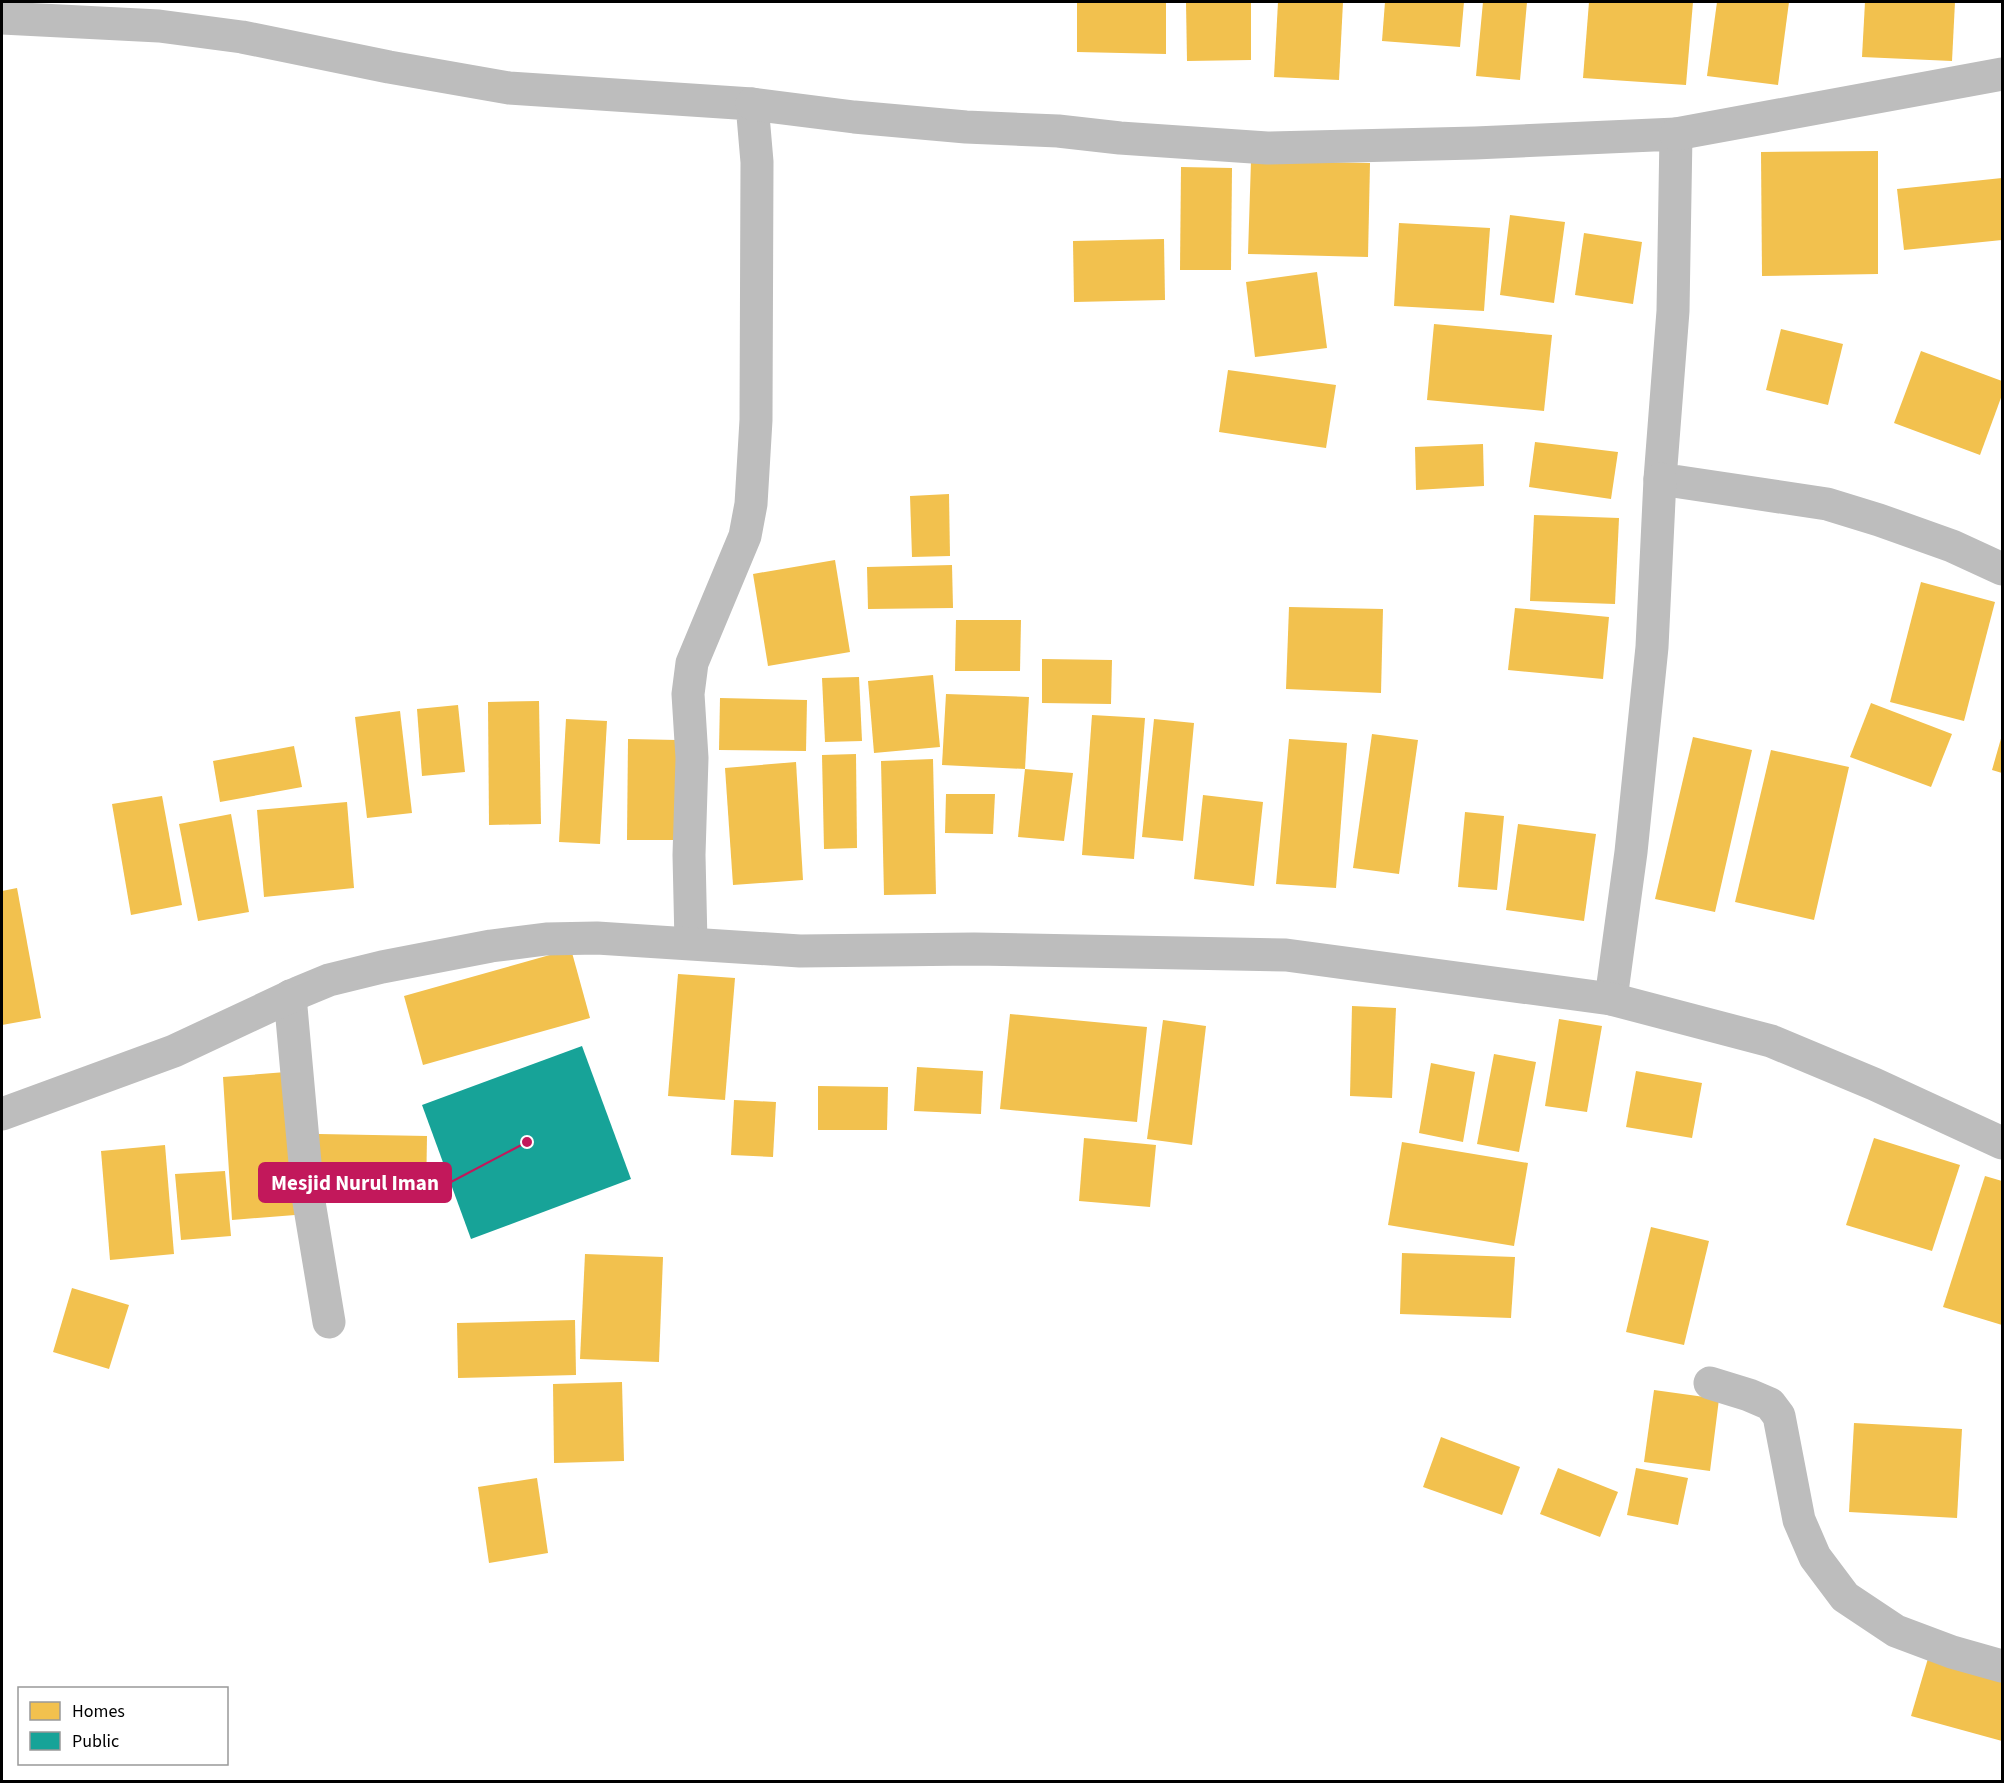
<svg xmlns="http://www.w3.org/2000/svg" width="2004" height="1783" viewBox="0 0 2004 1783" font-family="'Source Sans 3',sans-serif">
	<rect width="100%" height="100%" fill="#fff"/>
	<g fill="#f2c14e">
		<path d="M1077,2H1166V54L1077,52Z"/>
		<path d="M1186,2H1251V60L1187,61Z"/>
		<path d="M1278,2H1343L1339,80L1274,77Z"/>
		<path d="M1385,2H1464L1460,47L1382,41Z"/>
		<path d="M1483,2H1527L1520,80L1476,76Z"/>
		<path d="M1589,2H1693L1686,85L1583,78Z"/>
		<path d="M1717,2H1789L1778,85L1707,76Z"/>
		<path d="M1865,2H1955L1952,61L1862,57Z"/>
		<path d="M1878,151V274L1762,276L1761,152Z"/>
		<path d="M1251,161L1370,163L1368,257L1248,254Z"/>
		<path d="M1181,167L1232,168L1231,270H1180Z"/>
		<path d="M2002,178V240L1904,250L1897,189Z"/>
		<path d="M1510,215L1565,222L1554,303L1500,295Z"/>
		<path d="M1399,223L1490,228L1484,311L1394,306Z"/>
		<path d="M1584,233L1642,242L1633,304L1575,295Z"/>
		<path d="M1164,239L1165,300L1074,302L1073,241Z"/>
		<path d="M1317,272L1327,348L1255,357L1246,282Z"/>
		<path d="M1434,324L1552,335L1544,411L1427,400Z"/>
		<path d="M1781,329L1843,344L1828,405L1766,390Z"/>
		<path d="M1921,351L2002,381V395L1980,455L1894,423Z"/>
		<path d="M1228,370L1336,385L1326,448L1219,432Z"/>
		<path d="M1535,442L1618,452L1611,499L1529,487Z"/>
		<path d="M1483,444L1484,486L1416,490L1415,447Z"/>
		<path d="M949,494L950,556L912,557L910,496Z"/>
		<path d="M1534,515L1619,518L1615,604L1530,601Z"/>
		<path d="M835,560L850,652L768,666L753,574Z"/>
		<path d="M952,565L953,608L868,609L867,567Z"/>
		<path d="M1921,582L1995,602L1964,721L1890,702Z"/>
		<path d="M1289,607L1383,609L1381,693L1286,689Z"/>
		<path d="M1515,608L1609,617L1603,679L1508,670Z"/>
		<path d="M956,620H1021L1020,671H955Z"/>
		<path d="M1042,659L1112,660L1111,704L1042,703Z"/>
		<path d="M933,675L940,747L874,753L868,681Z"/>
		<path d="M859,677L862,741L825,742L822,678Z"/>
		<path d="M946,694L1029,697L1025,769L942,765Z"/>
		<path d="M720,698L807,700L806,751L719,750Z"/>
		<path d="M539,701L541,824L489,825L488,702Z"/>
		<path d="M1871,703L1952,734L1931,787L1850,757Z"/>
		<path d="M458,705L465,772L422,776L417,709Z"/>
		<path d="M400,711L412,813L367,818L355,717Z"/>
		<path d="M1092,715L1145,718L1134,859L1082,855Z"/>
		<path d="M566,719L607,721L600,844L559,842Z"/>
		<path d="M1154,719L1194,723L1183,841L1142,837Z"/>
		<path d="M1372,734L1418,740L1399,874L1353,868Z"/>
		<path d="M2002,735V773L1992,770Z"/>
		<path d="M1693,737L1752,750L1715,912L1655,899Z"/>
		<path d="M628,739L677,740L675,840H627Z"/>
		<path d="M1289,739L1347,743L1336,888L1276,884Z"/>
		<path d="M294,746L302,787L220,802L213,761Z"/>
		<path d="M1771,750L1849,767L1814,920L1735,902Z"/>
		<path d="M856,754L857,848L824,849L822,755Z"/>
		<path d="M933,759L936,894L884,895L881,761Z"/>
		<path d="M796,762L803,880L733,885L725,768Z"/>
		<path d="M1025,769L1073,773L1064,841L1018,837Z"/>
		<path d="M946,794H995L993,834L945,833Z"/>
		<path d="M1203,795L1263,802L1254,886L1194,879Z"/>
		<path d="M162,796L182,905L131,915L112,804Z"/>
		<path d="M347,802L354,888L264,897L257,810Z"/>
		<path d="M1465,812L1504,816L1497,890L1458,887Z"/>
		<path d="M231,814L249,912L198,921L179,824Z"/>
		<path d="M1518,824L1596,834L1584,921L1506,910Z"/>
		<path d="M17,888L41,1018L2,1025V891Z"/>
		<path d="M571,949L590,1018L423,1065L404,996Z"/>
		<path d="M678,974L735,978L725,1100L668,1096Z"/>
		<path d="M1352,1006L1396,1008L1392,1098L1350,1096Z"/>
		<path d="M1010,1014L1147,1027L1137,1122L1000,1109Z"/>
		<path d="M1559,1019L1602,1026L1587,1112L1545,1106Z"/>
		<path d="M1163,1020L1206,1026L1192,1145L1147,1139Z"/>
		<path d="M1494,1054L1536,1062L1519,1152L1477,1144Z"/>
		<path d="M1431,1063L1475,1072L1463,1142L1419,1133Z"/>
		<path d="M917,1067L983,1071L981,1114L914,1111Z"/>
		<path d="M1636,1071L1702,1083L1692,1138L1626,1127Z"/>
		<path d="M286,1072L295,1215L232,1220L223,1077Z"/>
		<path d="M818,1086L888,1087L887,1130H818Z"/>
		<path d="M734,1100L776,1102L773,1157L731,1155Z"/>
		<path d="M319,1134L427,1136L426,1196L318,1195Z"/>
		<path d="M1084,1138L1156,1145L1150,1207L1079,1201Z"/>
		<path d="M1874,1138L1960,1165L1932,1251L1846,1225Z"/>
		<path d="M1402,1142L1528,1163L1514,1246L1388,1225Z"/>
		<path d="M165,1145L174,1254L110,1260L101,1151Z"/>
		<path d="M225,1171L231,1236L181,1240L175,1174Z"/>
		<path d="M1985,1176L2002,1181V1325L1943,1307Z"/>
		<path d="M1651,1227L1709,1241L1684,1345L1626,1332Z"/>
		<path d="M1402,1253L1515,1257L1511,1318L1400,1314Z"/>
		<path d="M585,1254L663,1257L659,1362L580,1359Z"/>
		<path d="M72,1288L129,1305L109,1369L53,1352Z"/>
		<path d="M575,1320L576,1375L458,1378L457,1323Z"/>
		<path d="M622,1382L624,1461L554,1463L553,1384Z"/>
		<path d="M1654,1390L1719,1399L1710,1471L1644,1462Z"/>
		<path d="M1854,1423L1962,1429L1957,1518L1849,1512Z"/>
		<path d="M1441,1437L1520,1467L1502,1515L1423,1487Z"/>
		<path d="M1558,1468L1618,1492L1600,1537L1540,1514Z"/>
		<path d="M1636,1468L1688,1478L1678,1525L1627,1515Z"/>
		<path d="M537,1478L548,1553L489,1563L478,1487Z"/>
		<path d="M1929,1655L2002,1676V1741L1911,1716Z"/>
	</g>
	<path fill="#17a398" d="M582,1046L631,1179L471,1239L422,1105Z"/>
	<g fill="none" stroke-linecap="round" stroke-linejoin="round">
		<g stroke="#bdbdbd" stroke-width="33">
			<path d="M2,18L159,26L242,37L389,67L509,88L752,104L757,162L756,420L751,504L745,536L692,663L688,694L692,758L689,855L691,943"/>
			<path d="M752,104L854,117L966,127L1058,131L1120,138L1267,148L1475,143L1676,134L1673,311L1660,479L1827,504L1879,520L1952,546L2002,569"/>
			<path d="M1676,134L2002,74"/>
			<path d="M290,996L308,1196L329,1322"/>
			<path d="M1611,999L1631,852L1652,647L1660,479"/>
			<path d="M2,1114L174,1051L300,992L329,980L382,967L491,946L546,939L597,938L800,951L974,949L1286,955L1611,999L1771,1041L1874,1084L2002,1143"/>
			<path d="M1710,1383L1749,1395L1770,1404L1779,1416L1799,1520L1815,1557L1845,1597L1896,1631L1952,1652L2002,1666"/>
		</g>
	</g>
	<path fill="none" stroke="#c2185b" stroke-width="2" d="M527 1142L451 1182"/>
	<circle fill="#c2185b" stroke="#fff" stroke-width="2" cx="527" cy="1142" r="6"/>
	<rect fill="#c2185b" stroke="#c2185b" stroke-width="2" x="259" y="1163" width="192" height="39" rx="6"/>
	<g font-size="21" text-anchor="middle" font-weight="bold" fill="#fff">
		<text x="355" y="1190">Mesjid Nurul Iman</text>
	</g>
	<rect width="2004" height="1783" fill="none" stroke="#000000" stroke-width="6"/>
	<rect x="18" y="1687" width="210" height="78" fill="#ffffff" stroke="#999999" stroke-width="1.5"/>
	<rect x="30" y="1702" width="30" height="18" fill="#f2c14e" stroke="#999999" stroke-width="1.5"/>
	<text x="72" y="1717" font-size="18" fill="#000000">Homes</text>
	<rect x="30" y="1732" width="30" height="18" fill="#17a398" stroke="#999999" stroke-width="1.5"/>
	<text x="72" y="1747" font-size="18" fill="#000000">Public</text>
</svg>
